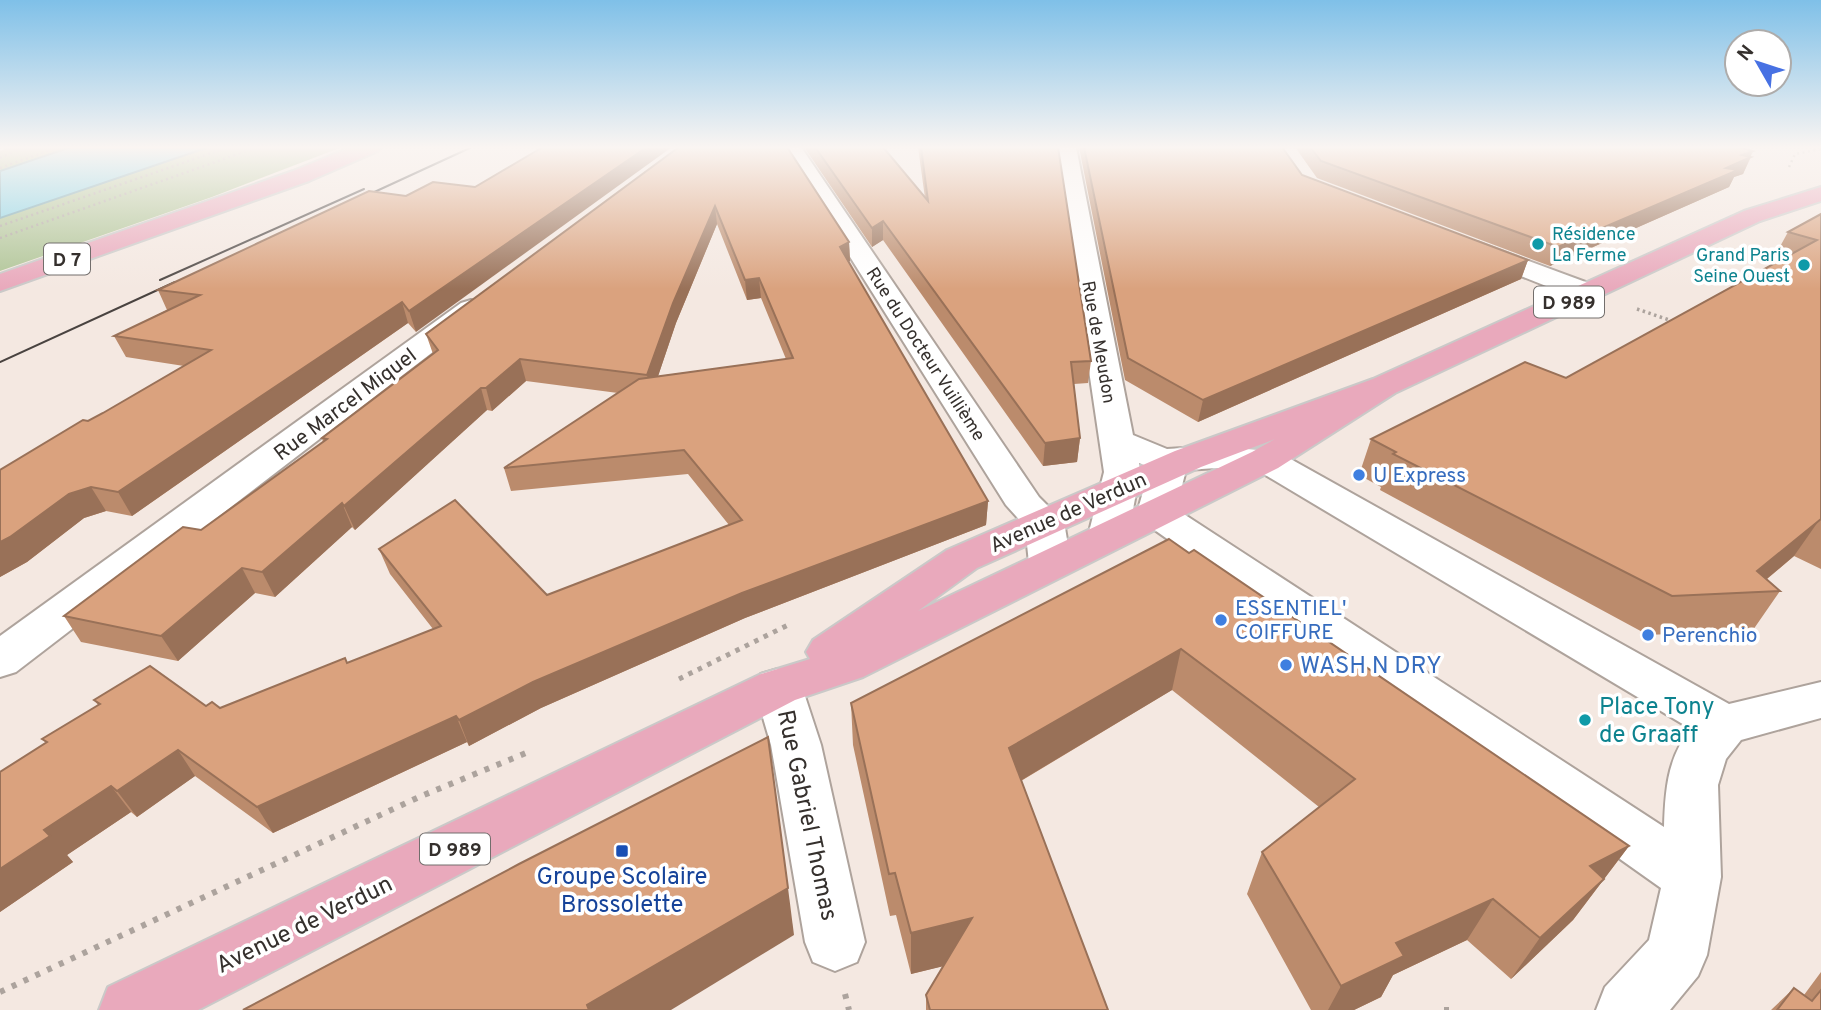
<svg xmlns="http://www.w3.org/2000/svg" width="1821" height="1010" viewBox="0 0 1821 1010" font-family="Overpass,sans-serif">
	<rect width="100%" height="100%" fill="#f4e8e1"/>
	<g fill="#aec495">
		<path d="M10,147H71L0,171V151Z"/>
		<path d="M209,147H342L212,197L0,271V218Z"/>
	</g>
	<path fill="#83d3e7" stroke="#6ca2af" stroke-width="2" d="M71,147H209L0,218V171Z"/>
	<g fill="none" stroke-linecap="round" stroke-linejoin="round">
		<g stroke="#aea39c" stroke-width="4">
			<g id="minor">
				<path d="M781,147H801L1039,497L1064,522L1071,563L1065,573L1050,576L1035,573L1029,563L1025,526L1006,505Z"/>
				<path d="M1056,147H1076L1133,435L1167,449L1217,446L1278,452L1729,704L1821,682V718L1741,740L1726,759L1718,785L1721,877L1707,955L1698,976L1670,1010H1596L1605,987L1649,940L1661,888L1142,521L1137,513L1150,467L1139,463L1140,472L1128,536L1122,545L1108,549L1094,545L1088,536L1104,472ZM1217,468L1257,470L1691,729C1667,757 1665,793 1664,827L1176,509L1186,470Z"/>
				<path d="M1477,242L1599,287L1603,293L1599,299L1589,301L1579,299L1468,255L1464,250L1468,245Z"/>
				<path d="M471,300L481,303L485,309L481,315L16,672L0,677V636L461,303Z"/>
				<path d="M778,669L795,674L802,687L821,745L865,942L857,962L835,971L813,962L805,942L771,745L754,687L761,674Z"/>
			</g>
		</g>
		<g stroke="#cac9c8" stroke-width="4">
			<g id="major">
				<path d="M352,147H381L378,151L309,181L0,291V274L293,171Z"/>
				<path d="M1821,187V201L1760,221L1395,393L1278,468L863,677L795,700L198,1010H99L108,987L761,674L810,659L806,652L813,640L947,550L1175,451L1373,379L1744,211ZM1275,439L1252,452L918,611L977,568L1201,467Z"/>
			</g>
		</g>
		<g stroke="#aca39d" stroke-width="2.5" stroke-dasharray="2 3.5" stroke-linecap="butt">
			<path d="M0,158L24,147"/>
			<path d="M1789,167L1795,154L1821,149"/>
			<path d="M0,168L59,147"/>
			<path d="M0,226L229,147"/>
			<path d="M0,238L258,147"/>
		</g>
		<path stroke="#aca39d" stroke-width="3.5" stroke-dasharray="2.5 3.5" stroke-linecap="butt" d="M1637,309L1675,322"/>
		<path stroke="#aca39d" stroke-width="5" stroke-dasharray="4.5 6" stroke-linecap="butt" d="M679,679L790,624"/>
		<g stroke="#aca39d" stroke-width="6" stroke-dasharray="5 8" stroke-linecap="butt">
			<path d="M0,992L419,797L526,753"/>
			<path d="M845,994L849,1010"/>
			<path d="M1444,1010H1451"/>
		</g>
		<use href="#minor" fill="#fff" fill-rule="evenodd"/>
		<use href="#major" fill="#e9a9bc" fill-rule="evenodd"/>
		<g stroke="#494340" stroke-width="2">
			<path d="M357,200L472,147"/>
			<path d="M160,280L364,189"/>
			<path d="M0,362L175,282"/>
		</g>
	</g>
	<g fill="#bb8b6c" fill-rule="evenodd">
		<path d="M679,147L849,242L850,261L848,262L988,501L986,525L745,618L541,708L469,746L467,742L273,833L195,776L137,817L131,812L67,855L73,862L0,912L46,743L42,739L98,705L94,700L206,706L220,708L348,663L433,629L390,574L379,549L547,595L729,525L688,474L511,491L504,468L618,393L526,381L492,411L487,410L355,530L352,527L275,597L255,593L178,661L81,642L64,616L201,530L323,442L322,438L433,354L426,334ZM717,224L747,300L761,298L786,359L658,376L676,323Z"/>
		<path d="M804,147H883L925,198L918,147H1058L1091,361L1088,383L1074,384L1080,438L1077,462L1043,466L883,240L872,247Z"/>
		<path d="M1079,147H1282L1302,175L1528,260L1521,279L1198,422L1125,380Z"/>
		<path d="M1295,147H1739L1751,157L1743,174L1734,177L1729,187L1550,266L1317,178Z"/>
		<path d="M406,196L416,332L408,323L132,516L106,511L84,518L27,562L0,577V470L103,413L184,366L126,357L114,336L167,310L158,290Z"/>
		<path d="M1821,214V569L1794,556L1767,579L1780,591L1753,630L1648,635L1380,490L1381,487L1359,475L1371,439L1566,378L1776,262L1772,261L1788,232Z"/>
		<path d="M1169,539L1629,846L1573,920L1511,979L1467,940L1393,975L1381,997L1354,1010H1311L1247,894L1262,852L1319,807L1172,690L1021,781L1108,1010H926V995L943,966L911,974L896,915L890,916L853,745L851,703Z"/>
		<path d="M1821,972V1010H1771L1794,988L1804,995Z"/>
	</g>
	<g fill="#997158">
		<path d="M647,147H672L416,332L409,311Z"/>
		<path d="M1753,151L1743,174L1734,177L1729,187L1550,266L1558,247L1726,168L1742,155Z"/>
		<path d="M715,206L717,224L676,323L651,397L647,375L673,303Z"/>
		<path d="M883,221V240L872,247V228Z"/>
		<path d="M849,242L850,261L841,266L840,247Z"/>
		<path d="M1528,260L1521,279L1198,422L1203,400Z"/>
		<path d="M759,278L761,298L747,300L745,280Z"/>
		<path d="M402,302L408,323L132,516L118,492Z"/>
		<path d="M520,359L526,381L492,411L486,388Z"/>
		<path d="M481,388L487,410L355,530L344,506Z"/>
		<path d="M1080,438L1077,462L1043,466L1045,443Z"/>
		<path d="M91,487L106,511L84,518L27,562L0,577V542L69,494Z"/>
		<path d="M988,501L986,525L745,618L541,708L469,746L459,720L533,682L742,593Z"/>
		<path d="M342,503L352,527L275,597L262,572Z"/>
		<path d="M1820,519L1794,556L1751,592L1757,571Z"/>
		<path d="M242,568L255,593L178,661L161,636Z"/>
		<path d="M1181,649L1172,690L1005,790L1009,748Z"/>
		<path d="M456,716L467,742L273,833L257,807Z"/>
		<path d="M178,750L195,776L137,817L117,791Z"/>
		<path d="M111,786L131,812L67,855L73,862L0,912V869L44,830Z"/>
		<path d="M1629,846L1573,920L1511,979L1590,866Z"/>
		<path d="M788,888L794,935L671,1010H589L587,1005Z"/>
		<path d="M1493,899L1467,940L1393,975L1381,997L1354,1010H1328L1341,986L1396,943Z"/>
		<path d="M972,918L969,960L911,974V933Z"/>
	</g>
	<g fill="#daa27e" stroke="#997158" stroke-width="2">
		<path d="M543,147H647L409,311L402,302L118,492L91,487L69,494L10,537L0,542V470L83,420L88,421L103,413L211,350L114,336L200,295L158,290L369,191L406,196L433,182L475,187Z"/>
		<path d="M679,147H787L849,242L840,247L988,501L742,593L533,682L459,720L456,716L257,807L178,750L117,791L111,786L44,830L50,836L0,869V772L47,742L42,739L100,704L94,700L150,666L206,706L212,702L220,708L345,658L347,663L441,626L379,549L455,500L547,595L742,520L684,450L504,468L639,379L793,358L759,278L745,280L715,206L673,303L647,375L520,359L486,388H481L344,506L342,503L262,572L242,568L161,636L64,616L183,527L201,530L327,439L322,438L438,350L426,334Z"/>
		<path d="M815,147H883L928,201L921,147H1058L1091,361L1071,362L1080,438L1045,443L883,221L872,228Z"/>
		<path d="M1084,147H1282L1302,175L1528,260L1203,400L1128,358Z"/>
		<path d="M1310,147H1739L1753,151L1742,155L1751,157L1726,168L1738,170L1558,247L1321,161Z"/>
		<path d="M1821,214V519L1757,571L1780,591L1672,596L1393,454L1396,452L1371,439L1525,362L1566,378L1817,240L1788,232Z"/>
		<path d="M1169,539L1189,553L1194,550L1629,846L1590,866L1604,879L1540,938L1493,899L1396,943L1404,956L1341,986L1262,852L1355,779L1181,649L1009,748L1108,1010H930L926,995L972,918L911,933L895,873L889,874L851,703Z"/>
		<path d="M768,737L788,888L587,1005L589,1010H243L519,864Z"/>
		<path d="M1794,988L1812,1001L1821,990V1010H1777Z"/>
	</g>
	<linearGradient id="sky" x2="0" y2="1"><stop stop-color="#7fc0e8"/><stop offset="0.51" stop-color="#faf5f2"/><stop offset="1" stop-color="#faf5f2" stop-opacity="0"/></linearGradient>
	<rect width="1821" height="289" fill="url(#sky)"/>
	<g fill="#0f9aa8" stroke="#fff" stroke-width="2.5">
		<circle cx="1538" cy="244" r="7"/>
		<circle cx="1804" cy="265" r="7"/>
		<circle cx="1585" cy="720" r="7"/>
	</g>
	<g fill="#3f7fe0" stroke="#fff" stroke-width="2.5">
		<circle cx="1359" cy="475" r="7"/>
		<circle cx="1221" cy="620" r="7"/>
		<circle cx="1648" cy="635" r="7"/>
		<circle cx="1286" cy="665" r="7"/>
	</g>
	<rect fill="#1a4fb4" stroke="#fff" stroke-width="2.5" x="615" y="844" width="14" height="14" rx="3.5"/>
	<g text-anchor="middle" stroke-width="7" stroke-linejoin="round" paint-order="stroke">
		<g font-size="18" fill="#0d838f" stroke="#fff" text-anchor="start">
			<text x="1552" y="240">Résidence<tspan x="1552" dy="21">La Ferme</tspan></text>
			<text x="1790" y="261" text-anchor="end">Grand Paris<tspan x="1790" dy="21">Seine Ouest</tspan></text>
		</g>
		<g font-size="18" fill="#35302d" stroke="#fff">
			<text transform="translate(1099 342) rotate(80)" y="6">Rue de Meudon</text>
			<text transform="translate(926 354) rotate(57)" y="6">Rue du Docteur Vuillième</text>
		</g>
		<g fill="#fff" stroke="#726e6c" stroke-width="2">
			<rect x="44" y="243.5" width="46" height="31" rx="5"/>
			<rect x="1534" y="286.5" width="70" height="31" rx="5"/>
			<rect x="420" y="833.5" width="70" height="31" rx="5"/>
		</g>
		<g font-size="19" font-weight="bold" fill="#35302d">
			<text x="67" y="266">D 7</text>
			<text x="1569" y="309">D 989</text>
			<text x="455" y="856">D 989</text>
		</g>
		<g font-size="21" fill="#35302d" stroke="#fff">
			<text transform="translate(345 404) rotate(-37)" y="7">Rue Marcel Miquel</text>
			<text transform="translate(1068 512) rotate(-24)" y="7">Avenue de Verdun</text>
		</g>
		<g font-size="21" fill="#366cbe" stroke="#fff" text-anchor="start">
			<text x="1373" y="482">U Express</text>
			<text x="1235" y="615">ESSENTIEL'<tspan x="1235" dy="24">COIFFURE</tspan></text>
			<text x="1662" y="642">Perenchio</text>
		</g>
		<g font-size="24" fill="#366cbe" stroke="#fff" text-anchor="start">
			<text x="1300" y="673">WASH N DRY</text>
		</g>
		<g font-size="24" fill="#0d838f" stroke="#fff" text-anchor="start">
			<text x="1599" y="714">Place Tony<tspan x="1599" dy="28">de Graaff</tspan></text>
		</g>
		<g font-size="24" fill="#35302d" stroke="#fff">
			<text transform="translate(808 815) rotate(78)" y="8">Rue Gabriel Thomas</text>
			<text transform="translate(304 924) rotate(-26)" y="8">Avenue de Verdun</text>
		</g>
		<g font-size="24" fill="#164399" stroke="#fff">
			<text x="622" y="884">Groupe Scolaire<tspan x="622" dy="28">Brossolette</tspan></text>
		</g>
	</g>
	<g transform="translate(1758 63) rotate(309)"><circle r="33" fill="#ffffff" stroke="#aeacab" stroke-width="2"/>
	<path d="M0-5L12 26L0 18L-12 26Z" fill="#4771e3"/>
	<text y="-10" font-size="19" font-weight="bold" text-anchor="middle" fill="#35302d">N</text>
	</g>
</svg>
